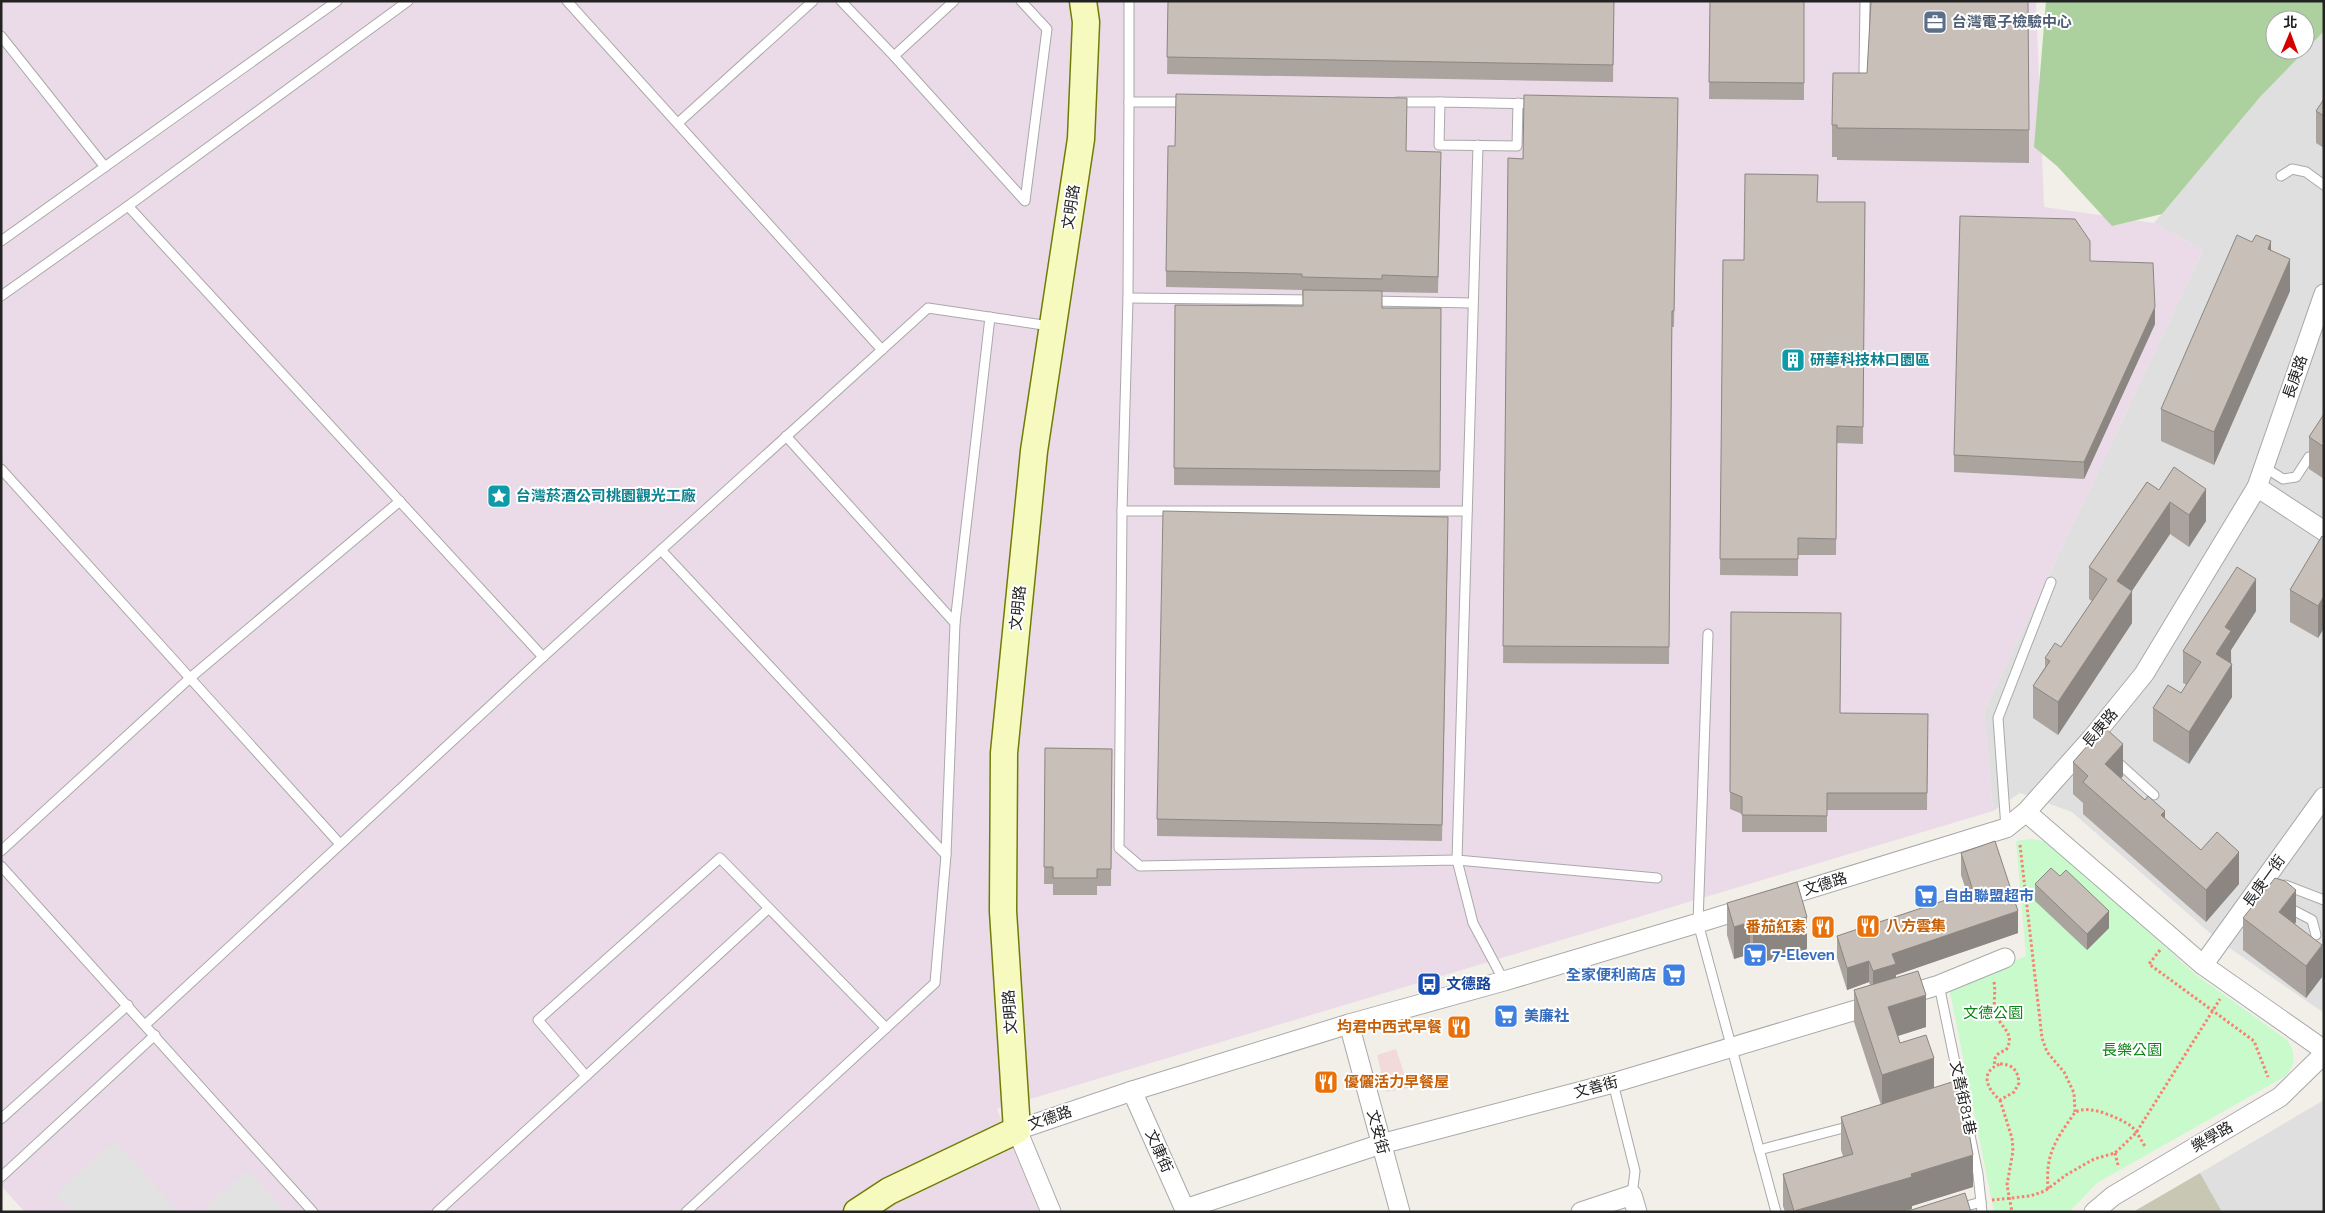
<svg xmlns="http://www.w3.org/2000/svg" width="2325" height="1213" viewBox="0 0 2325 1213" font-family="Raleway,'Noto Sans TC',sans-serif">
	<rect width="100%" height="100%" fill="#f2efe9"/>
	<g fill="#e0dfdf">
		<path d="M2324,21V1013L2218,940L2072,812L2020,793L1993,811L1984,712L2203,250L2154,223L2299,50H2305Z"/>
		<path d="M2324,1100V1212H2222L2200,1173Z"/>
	</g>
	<path fill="#f2dad9" d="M1396,1049L1409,1088L1386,1092L1377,1055Z"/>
	<path fill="#ebdbe8" d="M1,1H2036L2044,207L2154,223L2203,250L1984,712L1993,811L997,1109L1039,1212H25L1,1186Z"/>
	<path fill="#c7c7b4" d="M2200,1173L2222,1212H2133Z"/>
	<path fill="#add19e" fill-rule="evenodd" d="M2046,1H2324V31L2260,97L2162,214L2112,226L2057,166L2034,147ZM2275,20H2305V50H2275Z"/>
	<path fill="#c8facc" d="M2030,839L2044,841L2057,849L2195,974L2286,1039C2297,1051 2296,1067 2284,1077L2097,1183L2069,1212H1994L1949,987L2026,956L2016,841Z"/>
	<g fill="#e2e2e2">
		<path d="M115,1141L178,1212H72L56,1194Z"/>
		<path d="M247,1170L285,1212H201Z"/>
	</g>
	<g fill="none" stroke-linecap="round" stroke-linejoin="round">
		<g stroke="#a9a9a9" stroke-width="11">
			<g id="lane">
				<path d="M567,1L882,350"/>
				<path d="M841,1L894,56L1025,201L1047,29L1021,1"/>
				<path d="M1129,1V102H1187"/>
				<path d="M1,36L105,167"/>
				<path d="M894,56L954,1"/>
				<path d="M1864,71L1865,1"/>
				<path d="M1129,102L1128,298L1122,511L1119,848L1140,866L1457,860L1657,878"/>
				<path d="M1397,102H1440"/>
				<path d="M1518,103L1517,146L1439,145L1440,102L1536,104"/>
				<path d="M678,123L813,1"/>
				<path d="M1478,145L1457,860L1473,923L1504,981"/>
				<path d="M2281,176L2292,169L2306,172L2324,185"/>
				<path d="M128,206L543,657"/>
				<path d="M1,241L337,1"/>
				<path d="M1,296L128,206L408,1"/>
				<path d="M1128,298L1313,300"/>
				<path d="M1371,301L1472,303"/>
				<path d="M786,436L955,623"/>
				<path d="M2264,467L2283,479L2296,477L2309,457"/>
				<path d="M1,469L340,844"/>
				<path d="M1122,511H1467"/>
				<path d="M661,550L946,855"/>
				<path d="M1708,634L1698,923L1776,1212"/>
				<path d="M2114,759L2154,795"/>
				<path d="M2006,828L1998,718L2051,582"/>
				<path d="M1,851L190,678L400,501"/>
				<path d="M1,866L313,1212"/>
				<path d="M2285,885L2324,900"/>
				<path d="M2287,907L2312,920L2316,935"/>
				<path d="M1939,985L1978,1174L1982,1212"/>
				<path d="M145,1025L543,657L928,308L1050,326"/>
				<path d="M586,1076L768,909"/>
				<path d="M1613,1083L1635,1171L1632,1195"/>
				<path d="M1,1119L128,1005"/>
				<path d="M1759,1150L1851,1126"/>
				<path d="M1,1177L155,1035"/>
				<path d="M437,1212L586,1076L538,1020L720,858L886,1028"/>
				<path d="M686,1212L935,983L946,855L955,623L990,317"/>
				<path d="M1945,1212L1981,1202"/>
			</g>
		</g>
		<g stroke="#a9a9a9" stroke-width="21">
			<g id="street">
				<path d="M2257,487L2324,531"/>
				<path d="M2026,812L2203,965L2324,1050"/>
				<path d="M2203,965L2324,797"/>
				<path d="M1349,1024L1400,1212"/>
				<path d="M1132,1091L1186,1212"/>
				<path d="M1185,1209L1381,1144L1613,1083L1939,985L2005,958"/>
				<path d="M1051,1212L1017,1130L1132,1091L1349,1024L1504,981L1698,923L2006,828L2026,812L2092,738L2144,674L2257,487L2324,294"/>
				<path d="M1581,1212L1632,1195L1637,1212"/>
				<path d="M2094,1212L2113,1196L2280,1097L2324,1054"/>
			</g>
		</g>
		<g stroke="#707d05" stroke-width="29">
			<path id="secondary" d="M857,1212L889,1191L1017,1130L1003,911L1004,753L1034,451L1081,139L1086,22L1083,1"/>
		</g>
		<g stroke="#fa8072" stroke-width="3" stroke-dasharray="2.5 2.5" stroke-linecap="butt">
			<path d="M2020,845L2042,1038L2047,1052L2064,1072L2074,1093L2075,1112"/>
			<path d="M2160,950L2149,964L2254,1041L2268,1077"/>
			<path d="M1994,982C1996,992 1993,1001 1995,1011C1998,1027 2017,1032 2006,1050C1998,1053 1993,1056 1995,1066"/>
			<path d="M2000,1064C2012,1064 2018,1070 2019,1083L2014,1092L2000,1100C1987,1089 1979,1072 2000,1064Z"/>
			<path d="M2000,1100L2012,1138L2013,1151L2007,1185L2012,1212"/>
			<path d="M2115,1153L2118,1165"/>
			<path d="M2048,1189C2046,1161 2051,1147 2067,1124C2070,1120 2073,1114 2076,1112C2089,1104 2119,1118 2131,1126C2137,1131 2142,1142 2146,1148"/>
			<path d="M1992,1200L2030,1196L2045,1191L2066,1175L2094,1159L2115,1153L2136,1133L2220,999"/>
		</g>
		<use href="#lane" stroke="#fff" stroke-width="9"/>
		<use href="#street" stroke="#fff" stroke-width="19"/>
		<use href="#secondary" stroke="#f7fabf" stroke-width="26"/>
	</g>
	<g fill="#aba49e">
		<path d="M1168,1H1614L1613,82L1167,74Z"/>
		<path d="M1710,1H1804V100L1709,99Z"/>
		<path d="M1678,98L1674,327H1672L1669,664L1503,663L1508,158L1523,159Z"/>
		<path d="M2324,99V148L2316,143V111Z"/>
		<path d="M1832,125L2029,130V163L1837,160V157H1832Z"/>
		<path d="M1407,151L1441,168L1438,293L1382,292V308H1441L1440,488L1174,485L1175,305L1303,306L1302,290L1166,287V271Z"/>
		<path d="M1817,202H1865L1863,444L1837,443L1836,555H1798V576L1720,575L1723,260H1744Z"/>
		<path d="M2252,242L2271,251L2290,291L2214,465L2161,441V409Z"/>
		<path d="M2090,261L2155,324L2084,479L1954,472V455Z"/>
		<path d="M2324,414V479L2309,469V437Z"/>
		<path d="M2147,482L2206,521L2189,547L2170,534L2132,591V623L2058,735L2033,718V686L2045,667V658L2061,647L2092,601L2089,599V567Z"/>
		<path d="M1448,534L1442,841L1157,836V819Z"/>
		<path d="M2324,537V628L2318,638L2290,622V590Z"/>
		<path d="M2256,611L2231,650L2232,697L2189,764L2153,741V708L2181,693L2187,685L2183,683V651Z"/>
		<path d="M1731,612L1840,713L1928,714L1927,810H1827V832H1742V814L1730,809Z"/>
		<path d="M1045,748L1112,749L1111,886H1097V895H1053V884H1044Z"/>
		<path d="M2073,762L2123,776L2121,778L2165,819L2239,884L2206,922L2083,814V803L2073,794Z"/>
		<path d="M1961,853L2018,933L1896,975V978L1926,1027L1898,1036L1900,1043L1934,1088L1973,1187L1912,1206V1209L1903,1212H1785L1783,1206V1174L1843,1156L1841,1150V1117L1881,1105L1854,1022V990L1870,985L1869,982L1847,990L1837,958V936L1967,893L1961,875Z"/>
		<path d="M2035,884L2109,928L2087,950L2035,901Z"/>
		<path d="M1727,903L1807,949L1753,965L1750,954L1734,959L1727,935Z"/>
		<path d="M2243,918L2296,922L2295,924L2322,977L2306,998L2243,950Z"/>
	</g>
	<g fill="#8b8681">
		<path d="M2271,241V274L2268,249Z"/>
		<path d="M2290,259V291L2214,465V432Z"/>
		<path d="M2155,307V324L2084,479V462Z"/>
		<path d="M2206,489V521L2189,547V515Z"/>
		<path d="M2170,502V534L2117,613V581Z"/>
		<path d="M2256,579V611L2231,650V663L2216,654L2225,627Z"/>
		<path d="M2132,591V623L2058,735V702Z"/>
		<path d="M2324,596V628L2318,638V606Z"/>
		<path d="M2232,664V697L2189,764V732Z"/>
		<path d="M2123,744V776L2105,796V764Z"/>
		<path d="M2165,811V843L2161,815Z"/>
		<path d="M2239,852V884L2206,922V890Z"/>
		<path d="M2296,890V922L2279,944V912Z"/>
		<path d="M2018,911V933L1896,975V986L1873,993V971L1892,954Z"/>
		<path d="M2109,911V928L2087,950V934Z"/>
		<path d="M1807,917V949L1753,965V933Z"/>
		<path d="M1750,922V954L1734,959V927Z"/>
		<path d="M2322,945V977L2306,998V966Z"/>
		<path d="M1869,961V982L1847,990V968Z"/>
		<path d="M1926,995V1027L1888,1039V1007Z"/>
		<path d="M1934,1058V1090L1882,1107V1075Z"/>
		<path d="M1973,1155V1187L1912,1206V1209L1903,1212H1794V1211Z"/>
	</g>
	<g fill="#c7bfb8" stroke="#8b8681">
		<path d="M1168,1H1614L1613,65L1167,57Z"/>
		<path d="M1710,1H1804V83L1709,82Z"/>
		<path d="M1871,1H2028L2029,130L1837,128V125H1832L1833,73H1867Z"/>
		<path d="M1176,94L1407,98L1406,151L1441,152L1438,277L1382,275V279L1302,277V274L1166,271L1168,146H1175Z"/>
		<path d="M1524,95L1678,98L1674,311H1672L1669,647L1503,646L1508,158L1523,159Z"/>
		<path d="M2324,99V116L2316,111Z"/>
		<path d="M1745,174L1818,175L1817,202H1865L1863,427L1837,426L1836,539L1798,538V559H1720L1723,260H1744Z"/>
		<path d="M1960,216L2075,219L2090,241V261L2153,263L2155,307L2084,462L1954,455Z"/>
		<path d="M2237,235L2252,242L2256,235L2271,241L2268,249L2290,259L2214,432L2161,409Z"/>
		<path d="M1303,290L1382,291V308H1441L1440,471L1174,468L1175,305L1303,306Z"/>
		<path d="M2324,414V447L2309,437Z"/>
		<path d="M2174,467L2206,489L2189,515L2170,502L2117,581L2132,591L2058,702L2033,686L2050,661L2045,658L2055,643L2061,647L2107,579L2089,567L2147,482L2159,490Z"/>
		<path d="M1163,511L1448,517L1442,825L1157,819Z"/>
		<path d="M2322,536L2324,537V596L2318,606L2290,590Z"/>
		<path d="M2237,567L2256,579L2225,627L2231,631L2216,654L2232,664L2189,732L2153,708L2168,685L2181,693L2201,662L2183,651Z"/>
		<path d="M1731,612L1841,613L1840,713L1928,714L1927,793H1827V816L1742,815V797L1730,792Z"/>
		<path d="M2104,727L2123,744L2105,764L2145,800L2148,796L2165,811L2161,815L2201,850L2217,832L2239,852L2206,890L2083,782L2088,776L2073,762Z"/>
		<path d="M1045,748L1112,749L1111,869H1097V878H1053V867H1044Z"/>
		<path d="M1995,841L2018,911L1892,954L1896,964L1873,971L1869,961L1847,968L1837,936L1973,891L1961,853Z"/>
		<path d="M2051,868L2060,876L2066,870L2109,911L2087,934L2035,884Z"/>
		<path d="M2275,878L2285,881L2296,890L2279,912L2322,945L2306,966L2243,918Z"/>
		<path d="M1797,882L1807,917L1753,933L1750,922L1734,927L1727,903Z"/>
		<path d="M1918,971L1926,995L1888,1007L1900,1043L1926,1035L1934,1058L1882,1075L1854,990Z"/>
		<path d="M1955,1081L1965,1110L1973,1155L1911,1174L1912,1177L1794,1211L1783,1174L1853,1154L1841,1117Z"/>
		<path d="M1965,1193L1971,1212H1905Z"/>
	</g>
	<defs>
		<g id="office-square" transform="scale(1.25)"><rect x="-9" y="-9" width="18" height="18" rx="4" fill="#5c6f8a" stroke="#fff"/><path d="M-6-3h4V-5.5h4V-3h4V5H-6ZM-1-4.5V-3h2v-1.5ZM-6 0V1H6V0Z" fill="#fff"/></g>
		<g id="building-square" transform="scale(1.25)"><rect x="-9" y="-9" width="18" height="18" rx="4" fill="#0f9aa8" stroke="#fff"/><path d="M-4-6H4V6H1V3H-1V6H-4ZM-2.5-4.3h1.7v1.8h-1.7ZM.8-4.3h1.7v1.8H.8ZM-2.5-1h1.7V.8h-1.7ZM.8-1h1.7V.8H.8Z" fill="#fff"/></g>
		<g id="sight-square" transform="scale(1.25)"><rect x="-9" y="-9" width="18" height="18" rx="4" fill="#0f9aa8" stroke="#fff"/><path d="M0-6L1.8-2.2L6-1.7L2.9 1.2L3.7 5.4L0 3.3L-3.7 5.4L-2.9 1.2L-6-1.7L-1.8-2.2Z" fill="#fff"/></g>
		<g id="supermarket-square" transform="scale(1.25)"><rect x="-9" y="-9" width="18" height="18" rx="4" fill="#3f7fe0" stroke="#fff"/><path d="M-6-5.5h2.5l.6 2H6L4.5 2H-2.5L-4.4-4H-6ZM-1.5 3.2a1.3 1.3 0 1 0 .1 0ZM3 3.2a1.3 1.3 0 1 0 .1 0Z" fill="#fff"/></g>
		<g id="restaurant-square" transform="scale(1.25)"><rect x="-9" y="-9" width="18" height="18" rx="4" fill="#e8710a" stroke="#fff"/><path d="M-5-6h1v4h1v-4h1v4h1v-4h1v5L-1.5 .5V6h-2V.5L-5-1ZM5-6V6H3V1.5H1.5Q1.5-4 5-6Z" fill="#fff"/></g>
		<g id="bus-square" transform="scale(1.25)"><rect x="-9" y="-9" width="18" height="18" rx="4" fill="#1a4fb4" stroke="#fff"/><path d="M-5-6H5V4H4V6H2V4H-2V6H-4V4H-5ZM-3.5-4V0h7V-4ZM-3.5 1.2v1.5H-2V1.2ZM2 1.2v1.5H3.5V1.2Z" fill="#fff"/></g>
	</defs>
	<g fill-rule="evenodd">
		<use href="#office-square" x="1935" y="22"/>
		<use href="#building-square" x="1793" y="360"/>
		<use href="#sight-square" x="499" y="496"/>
		<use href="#supermarket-square" x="1926" y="896"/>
		<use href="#restaurant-square" x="1868" y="926"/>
		<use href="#restaurant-square" x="1823" y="927"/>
		<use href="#supermarket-square" x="1755" y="955"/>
		<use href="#supermarket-square" x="1674" y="975"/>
		<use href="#bus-square" x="1429" y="984"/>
		<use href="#supermarket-square" x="1506" y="1016"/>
		<use href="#restaurant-square" x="1459" y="1027"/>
		<use href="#restaurant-square" x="1326" y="1082"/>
	</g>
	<g text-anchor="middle" stroke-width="4" stroke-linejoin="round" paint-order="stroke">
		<g font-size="15" font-weight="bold" fill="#4e5e75" stroke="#fff" text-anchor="start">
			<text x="1952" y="27">台灣電子檢驗中心</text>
		</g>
		<g font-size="15" fill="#222" stroke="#fff">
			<text transform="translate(1071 207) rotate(-81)" y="5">文明路</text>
			<text transform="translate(2295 377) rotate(-71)" y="5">長庚路</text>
			<text transform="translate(1018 608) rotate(-84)" y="5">文明路</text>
			<text transform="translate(2100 728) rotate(-50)" y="5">長庚路</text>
			<text transform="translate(2264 881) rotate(-54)" y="5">長庚一街</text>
			<text transform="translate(1825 884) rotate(-17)" y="5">文德路</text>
			<text transform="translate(1010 1012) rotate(-94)" y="5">文明路</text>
			<text transform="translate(1596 1087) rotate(-15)" y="5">文善街</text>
			<text transform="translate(1963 1098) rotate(78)" y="5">文善街81巷</text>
			<text transform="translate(1050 1118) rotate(-19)" y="5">文德路</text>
			<text transform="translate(1378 1132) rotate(75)" y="5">文安街</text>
			<text transform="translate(2212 1137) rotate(-30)" y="5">樂學路</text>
			<text transform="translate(1159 1151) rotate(66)" y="5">文康街</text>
		</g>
		<g font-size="15" font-weight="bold" fill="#0d838f" stroke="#fff" text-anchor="start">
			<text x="1810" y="365">研華科技林口園區</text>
			<text x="516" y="501">台灣菸酒公司桃園觀光工廠</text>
		</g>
		<g font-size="15" font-weight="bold" fill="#366cbe" stroke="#fff" text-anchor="start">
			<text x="1944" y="901">自由聯盟超市</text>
			<text x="1772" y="960">7-Eleven</text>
			<text x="1656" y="980" text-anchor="end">全家便利商店</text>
			<text x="1524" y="1021">美廉社</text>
		</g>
		<g font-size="15" font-weight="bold" fill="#c56008" stroke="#fff" text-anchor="start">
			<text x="1886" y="931">八方雲集</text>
			<text x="1806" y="932" text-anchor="end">番茄紅素</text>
			<text x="1442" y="1032" text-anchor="end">均君中西式早餐</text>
			<text x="1344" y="1087">優儷活力早餐屋</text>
		</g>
		<g font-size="15" font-weight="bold" fill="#164399" stroke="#fff" text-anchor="start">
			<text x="1446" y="989">文德路</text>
		</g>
		<g font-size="15" fill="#0c8416" stroke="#fff">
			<text x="1993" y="1018">文德公園</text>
			<text x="2132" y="1055">長樂公園</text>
		</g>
	</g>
	<rect width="2325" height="1213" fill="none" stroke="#222222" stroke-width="5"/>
	<g transform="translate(2290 35) rotate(1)"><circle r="24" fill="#ffffff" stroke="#a7a7a7"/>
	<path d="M0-4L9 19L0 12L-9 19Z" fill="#d40000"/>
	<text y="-8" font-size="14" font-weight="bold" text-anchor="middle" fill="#222222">北</text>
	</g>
</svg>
